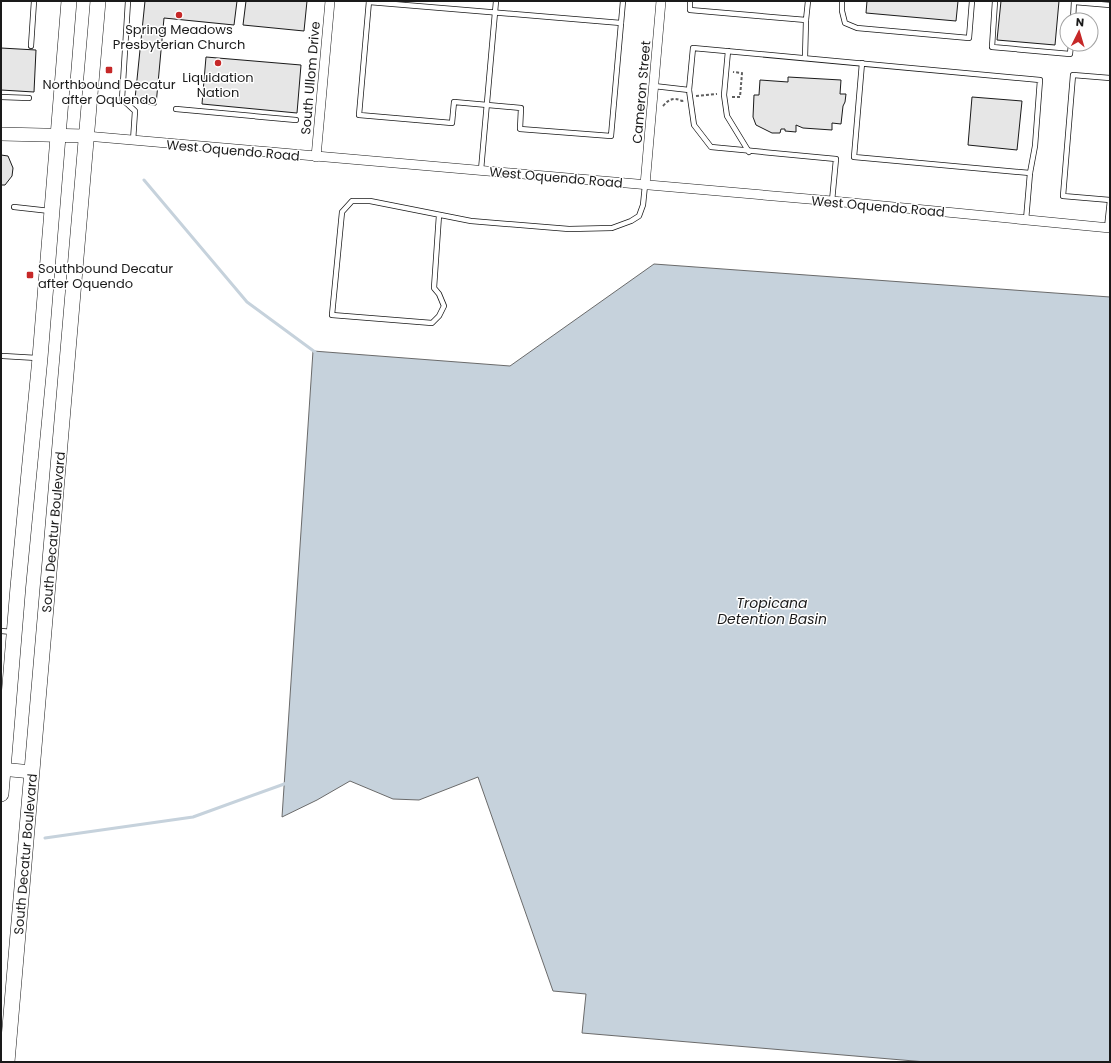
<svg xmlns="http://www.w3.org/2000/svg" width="1111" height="1063" viewBox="0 0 1111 1063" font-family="Poppins,sans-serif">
	<rect width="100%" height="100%" fill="#fff"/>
	<path fill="#c6d2dc" stroke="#6a6a6a" d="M654,264L1110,297V1062H926L582,1033L586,994L553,991L478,777L419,800L393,799L350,781L317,800L282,817L313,351L510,366Z"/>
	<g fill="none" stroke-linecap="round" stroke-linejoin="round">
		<g stroke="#c6d2dc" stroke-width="3">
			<path d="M144,180L247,302L315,352"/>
			<path d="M45,838L193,817L287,783"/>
		</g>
	</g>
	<g fill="#e6e6e6" stroke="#1a1a1a">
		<path d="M145,1H237L234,25L164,18L156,105L143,104V100L135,99Z"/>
		<path d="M246,1H307L304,31L243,25Z"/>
		<path d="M867,1H958L956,21L866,13Z"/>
		<path d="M1001,1H1059L1055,45L997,40Z"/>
		<path d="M1,48L36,50L34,92L1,90Z"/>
		<path d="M206,57L301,65L297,113L202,104Z"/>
		<path d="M788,77L841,80L840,94H846L845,102L843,106L841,124L832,123V130L803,128L796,125V132L785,131V129H781L780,133H772L756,125L753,117L754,95H759L760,80L788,82Z"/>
		<path d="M972,97L1022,101L1017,150L968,145Z"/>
		<path d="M1,155L8,156L13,168L12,176L5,185H1Z"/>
	</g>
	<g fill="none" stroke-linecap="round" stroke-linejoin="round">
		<g stroke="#1a1a1a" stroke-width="6">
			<g id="lane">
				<path d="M128,1L122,99L135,111L133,141"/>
				<path d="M369,1L359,115L452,123L454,102L521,108L520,129L611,136L623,1"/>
				<path d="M690,1V10L806,20L808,1"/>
				<path d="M842,1V11L845,23L857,28L969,38L972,1"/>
				<path d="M995,1L992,47L1070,54L1071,44"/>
				<path d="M369,2L621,23"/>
				<path d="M1074,2L1110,5"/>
				<path d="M1073,20L1074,1"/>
				<path d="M31,46L34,1"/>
				<path d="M728,51L724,95L727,116L749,152"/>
				<path d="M805,58L806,20"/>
				<path d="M862,63L854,157L1030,173"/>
				<path d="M1110,78L1073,75L1063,196L1110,200"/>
				<path d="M654,86L689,90L694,125L711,147L836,159L832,201"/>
				<path d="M689,90L693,48L1040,80L1035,146L1030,173L1026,220"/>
				<path d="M1,97L29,98"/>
				<path d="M176,109L296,120"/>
				<path d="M481,170L496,1"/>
				<path d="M14,207L50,211"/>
				<path d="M439,215L434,288L439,294L444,306L439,316L432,323L332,315L342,212L352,201H370L471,221L569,229L612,228L631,221L639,216L643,205L645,185"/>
				<path d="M1107,228L1110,200"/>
				<path d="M3,356L37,358"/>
				<path d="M1,631L13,632"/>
			</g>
		</g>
		<g stroke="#1a1a1a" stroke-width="10">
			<g id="street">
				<path d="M86,136L832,201L1110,228"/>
				<path d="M316,157L330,1"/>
				<path d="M645,185L661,1"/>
			</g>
		</g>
		<g stroke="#1a1a1a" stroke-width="14">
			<g id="secondary">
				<path d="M1,134L86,136"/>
				<path d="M1,769L32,772"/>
			</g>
		</g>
		<g stroke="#1a1a1a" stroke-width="16">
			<g id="primary">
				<path d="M1,794L18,587L40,358L69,1"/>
				<path d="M7,1062L98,1"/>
			</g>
		</g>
		<g stroke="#5f5f5f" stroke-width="2" stroke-dasharray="3 2" stroke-linecap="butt">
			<path d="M696,96L717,94"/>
			<path d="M732,97H740L742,73L733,72"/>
			<path d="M663,106C669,99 674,97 682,101L685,100"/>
		</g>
		<use href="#lane" stroke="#fff" stroke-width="4.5"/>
		<use href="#street" stroke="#fff" stroke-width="9"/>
		<use href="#secondary" stroke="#fff" stroke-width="13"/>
		<use href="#primary" stroke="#fff" stroke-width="15"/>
	</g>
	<g fill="#c62828" stroke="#fff" stroke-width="1.5">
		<circle cx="179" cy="15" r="4"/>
		<circle cx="218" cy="63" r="4"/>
		<rect x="105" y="66" width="8" height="8" rx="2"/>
		<rect x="26" y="271" width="8" height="8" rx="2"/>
	</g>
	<g text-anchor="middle" stroke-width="3" stroke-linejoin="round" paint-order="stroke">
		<g font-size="13" fill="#1a1a1a" stroke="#fff">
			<text x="179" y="34">Spring Meadows<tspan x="179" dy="15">Presbyterian Church</tspan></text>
			<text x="218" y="82">Liquidation<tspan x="218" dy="15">Nation</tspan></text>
			<text x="109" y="89">Northbound Decatur<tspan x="109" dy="15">after Oquendo</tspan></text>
			<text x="38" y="273" text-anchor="start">Southbound Decatur<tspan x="38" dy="15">after Oquendo</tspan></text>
		</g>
		<g font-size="13" fill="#1a1a1a" stroke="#fff">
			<text transform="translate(310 78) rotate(-85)" y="5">South Ullom Drive</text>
			<text transform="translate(641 92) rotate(-85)" y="5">Cameron Street</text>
			<text transform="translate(233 150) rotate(5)" y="5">West Oquendo Road</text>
			<text transform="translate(556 177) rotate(5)" y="5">West Oquendo Road</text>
			<text transform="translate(878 206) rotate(5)" y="5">West Oquendo Road</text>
			<text transform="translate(53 532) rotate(-85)" y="5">South Decatur Boulevard</text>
			<text transform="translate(25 854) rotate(-85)" y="5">South Decatur Boulevard</text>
		</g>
		<g font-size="14" font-style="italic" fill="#1a1a1a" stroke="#fff">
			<text x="772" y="608">Tropicana<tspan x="772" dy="16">Detention Basin</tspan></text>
		</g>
	</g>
	<rect width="1111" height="1063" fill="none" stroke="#1a1a1a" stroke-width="4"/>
	<g transform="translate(1079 32) rotate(5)"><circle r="19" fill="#ffffff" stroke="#a3a3a3"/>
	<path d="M0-3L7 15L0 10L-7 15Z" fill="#c62828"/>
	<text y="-6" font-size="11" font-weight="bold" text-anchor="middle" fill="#1a1a1a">N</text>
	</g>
</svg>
